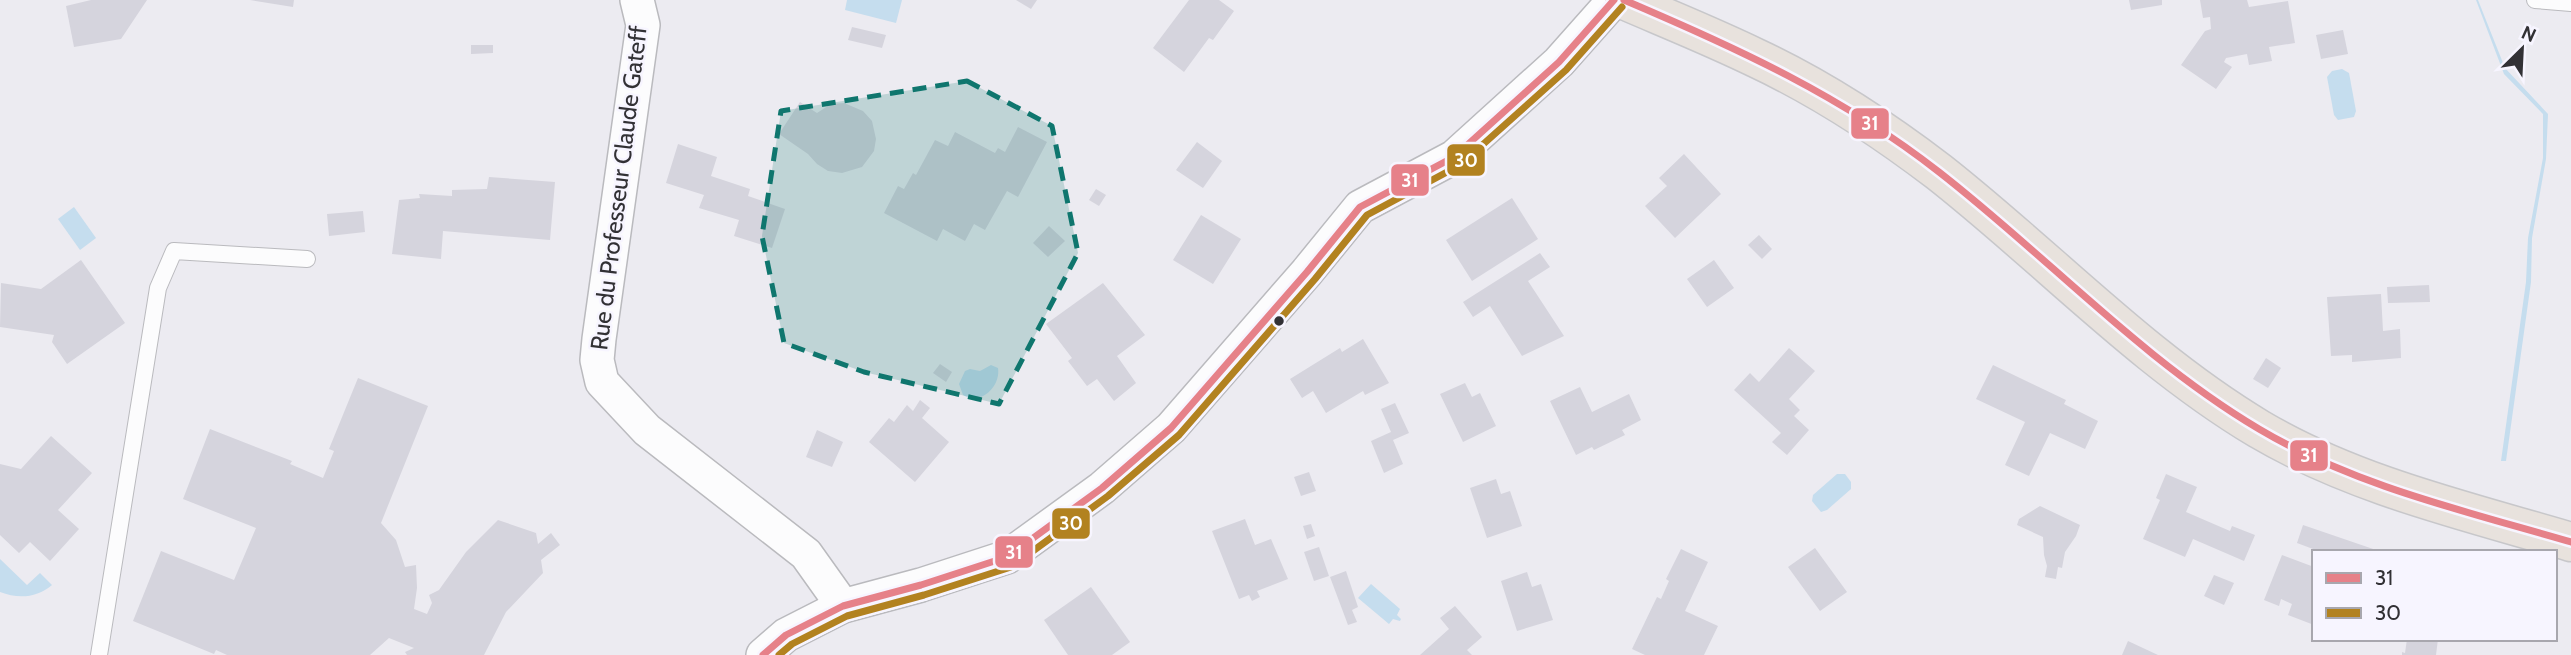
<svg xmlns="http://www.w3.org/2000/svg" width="2571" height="655" viewBox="0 0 2571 655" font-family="Cabin,sans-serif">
	<rect width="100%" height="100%" fill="#ecebf1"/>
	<g fill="#c5ddee">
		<path d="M847,0H902L896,23L845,10Z"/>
		<path d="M2476,0H2478L2505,68L2548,114L2546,159L2532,238L2531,282L2506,461H2501L2526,282L2528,238L2543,158V114L2504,74Z"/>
		<path d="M2342,69L2349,73L2356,111L2354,117L2338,120L2334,115L2327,77L2332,71Z"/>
		<path d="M74,207L96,238L80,250L58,219Z"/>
		<path d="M991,365L998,368C1001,387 980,406 963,395L959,384L965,371L970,369L980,371Z"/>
		<path d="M1837,474H1845L1851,482V489L1827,510L1821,512L1812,501L1813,495Z"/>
		<path d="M0,559L27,585L40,573L52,585C37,598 18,599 0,592Z"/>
		<path d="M1371,584L1400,609L1397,615L1401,619L1400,621L1393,619L1389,624L1358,598Z"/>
	</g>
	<g fill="#d5d4dd">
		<path d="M91,0H147L121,39L74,47L66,6Z"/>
		<path d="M250,0H294L293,7Z"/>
		<path d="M1016,0H1037L1031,9Z"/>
		<path d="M1189,0H1219L1234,11L1213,40L1209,38L1184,72L1153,48Z"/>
		<path d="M2129,0H2162V5L2131,10Z"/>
		<path d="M2200,0H2247L2249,7L2288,1L2295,43L2269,47L2272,61L2249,65L2247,54L2226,58L2224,62L2232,67L2216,89L2181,65L2205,31L2211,29L2210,17L2203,18Z"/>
		<path d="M852,27L886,35L882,48L848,40Z"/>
		<path d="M2343,30L2348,54L2321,59L2316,35Z"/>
		<path d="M471,45H493V53L471,54Z"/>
		<path d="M800,102L817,113L831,104L844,103L863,111L872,121L876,139L874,151L862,167L842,173L828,171L817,164L808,154L779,134Z"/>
		<path d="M1018,127L1047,142L1018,197L1007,191L985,230L974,224L965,241L943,229L937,241L884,213L898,186L904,189L913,173L916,175L935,140L948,146L955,132L995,153L998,148L1005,152Z"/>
		<path d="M1197,142L1222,161L1203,188L1176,170Z"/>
		<path d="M678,144L717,157L711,176L750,189L748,196L785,209L772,248L734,236L739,220L699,208L704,195L666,183Z"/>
		<path d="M1684,154L1721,194L1675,238L1645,206L1667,186L1659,178Z"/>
		<path d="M489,177L555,182L550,240L443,231L441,259L392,254L399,200L420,198L419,194L452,196V190L487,189Z"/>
		<path d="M1096,189L1106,195L1099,206L1089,200Z"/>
		<path d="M1512,198L1538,239L1472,281L1446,240Z"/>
		<path d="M363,211L365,232L329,236L327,214Z"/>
		<path d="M1201,215L1241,239L1213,284L1173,260Z"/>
		<path d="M1049,226L1065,241L1048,257L1033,243Z"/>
		<path d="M1759,235L1772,249L1762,259L1748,245Z"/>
		<path d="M1540,253L1550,267L1528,281L1564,336L1522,356L1490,306L1473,317L1463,302Z"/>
		<path d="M81,260L125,323L67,364L52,342L54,335L0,327L1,283L41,289Z"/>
		<path d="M1714,260L1734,288L1707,307L1687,279Z"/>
		<path d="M1103,283L1145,335L1117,356L1136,383L1114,401L1097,379L1087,386L1068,361L1072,358L1046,324Z"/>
		<path d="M2429,285L2430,302L2388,303L2387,287Z"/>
		<path d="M2381,294L2383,331L2400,329L2401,358L2352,362V355L2331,356L2327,297Z"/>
		<path d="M1363,339L1389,383L1365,395L1363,391L1326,413L1313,391L1302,398L1290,379L1340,348L1342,352Z"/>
		<path d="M1789,348L1815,371L1789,399L1800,410L1794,416L1809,430L1787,455L1772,442L1781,433L1734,390L1750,373L1759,382Z"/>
		<path d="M2266,358L2281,368L2268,388L2253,379Z"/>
		<path d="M940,364L952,372L946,382L933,373Z"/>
		<path d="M1993,365L2066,400L2064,404L2098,421L2085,449L2050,433L2029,476L2005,465L2025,422L1976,399Z"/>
		<path d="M358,378L428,406L381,523L396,540L405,567L416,565L417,588L414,609L427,614L432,603L429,595L439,590L466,552L498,520L536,533L538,544L551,533L560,545L541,560L543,573L506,612L484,655H407L405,652L414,648L389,638L370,655H227L216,650L214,654L133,621L161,551L234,580L256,528L183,499L210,429L292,461L290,464L323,478L334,451L329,449Z"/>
		<path d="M1465,383L1472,397L1480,393L1496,426L1463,442L1440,394Z"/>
		<path d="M1580,387L1592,412L1629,394L1641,420L1622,430L1625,435L1594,450L1592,447L1576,455L1550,401Z"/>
		<path d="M920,400L930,408L922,418L949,442L915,482L869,442L889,418L894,422L907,405L913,411Z"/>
		<path d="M1395,403L1409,433L1393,440L1403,464L1384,473L1371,441L1391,432L1381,409Z"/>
		<path d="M817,430L843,442L832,467L806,457Z"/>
		<path d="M51,436L92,473L58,510L79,529L50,561L30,542L19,553L0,535V464L21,469Z"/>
		<path d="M1309,472L1316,491L1301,496L1294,477Z"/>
		<path d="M2166,474L2197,487L2186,512L2230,531L2232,526L2255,535L2244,561L2193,539L2185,557L2143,539L2160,500L2156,498Z"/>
		<path d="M1496,479L1501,494L1510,491L1522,526L1487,538L1470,488Z"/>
		<path d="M2040,506L2080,525L2076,536L2065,552L2062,568L2058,567L2056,579L2045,577L2047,566L2044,555L2043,537L2017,525L2019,519Z"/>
		<path d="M1245,519L1255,545L1271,539L1288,579L1257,591L1260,597L1252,601L1249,595L1239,599L1212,531Z"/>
		<path d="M1311,524L1315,536L1307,539L1303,526Z"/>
		<path d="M2303,525L2379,551V552H2321L2297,543Z"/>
		<path d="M1319,547L1329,576L1314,581L1304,552Z"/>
		<path d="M1815,548L1847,592L1820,611L1788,567Z"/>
		<path d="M1681,549L1708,562L1685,611L1718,626L1704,655H1645L1632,649L1657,597L1661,599L1669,581L1666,579Z"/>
		<path d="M2282,555L2314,567V625L2288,615L2292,604L2281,599L2279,606L2264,600Z"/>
		<path d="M1346,571L1358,607L1352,610L1357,622L1348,625L1330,577Z"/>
		<path d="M1527,572L1532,587L1541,584L1553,620L1517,631L1501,581Z"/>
		<path d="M2214,575L2234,583L2224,605L2204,596Z"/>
		<path d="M1091,587L1130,642L1112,655H1068L1044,620Z"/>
		<path d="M1455,606L1482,637L1467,650L1472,655H1420L1449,629L1440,618Z"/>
		<path d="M2407,639H2438L2436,655H2402V652L2405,653Z"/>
		<path d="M2128,641L2158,655H2122Z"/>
	</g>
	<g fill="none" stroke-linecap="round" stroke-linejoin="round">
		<g stroke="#bababe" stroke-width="18">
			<g id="lane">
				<path d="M2535,0L2571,3"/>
				<path d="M99,655L158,288L174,251L307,259"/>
			</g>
		</g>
		<g stroke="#bababe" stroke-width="36">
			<g id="street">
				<path d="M637,0L643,25L599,339L597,360L602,382L647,430L806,554L843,606"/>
				<path d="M763,655L786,635L843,606L921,585L1007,557L1102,488L1171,428L1307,272L1360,207L1454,157L1559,62L1614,0"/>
			</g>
		</g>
		<g stroke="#c7c7ca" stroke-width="41">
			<path id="primary" d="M1624,0C1668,19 1713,37 1756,58C1818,87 1884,130 1939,172C2046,256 2142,359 2259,429C2354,485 2466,511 2571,542"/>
		</g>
		<use href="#lane" stroke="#fcfcfd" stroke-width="16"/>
		<use href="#street" stroke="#fcfcfd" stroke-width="33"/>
		<use href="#primary" stroke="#e8e2dd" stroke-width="38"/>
		<g stroke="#f7f5ff" stroke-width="12">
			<g id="bus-1">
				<path d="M1624,0C1737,48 1842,96 1939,172C2047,256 2141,359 2259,429C2355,486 2465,511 2571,542"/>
				<path d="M763,655L786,635L843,606L921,585L1007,557L1102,488L1171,428L1307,272L1360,207L1454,157L1559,62L1614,0"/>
			</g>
		</g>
		<g stroke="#f7f5ff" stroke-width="12">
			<path id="bus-2" d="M779,655L792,644L847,616L924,595L1011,567L1108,496L1179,435L1315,279L1367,215L1460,165L1566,70L1622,7"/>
		</g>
		<use href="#bus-1" stroke="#e68189" stroke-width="7"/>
		<use href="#bus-2" stroke="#b28220" stroke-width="7"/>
	</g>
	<path fill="#0f766e" fill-opacity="0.2" stroke="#0f766e" stroke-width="5" stroke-dasharray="14 9" stroke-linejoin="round" d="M967,81L1052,126L1078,253L999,404L864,372L784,343L762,236L781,111Z"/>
	<circle fill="#323135" stroke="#f7f5ff" stroke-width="2.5" cx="1279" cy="321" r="6"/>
	<g text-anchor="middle" stroke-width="5" stroke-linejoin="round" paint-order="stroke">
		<g font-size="24" fill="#323135" stroke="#f7f5ff">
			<text transform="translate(619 188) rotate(-83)" y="8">Rue du Professeur Claude Gateff</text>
		</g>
	</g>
	<g stroke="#f7f5ff" stroke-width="2.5">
		<rect x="1850" y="107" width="40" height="33" rx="7" fill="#e68189"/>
		<rect x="1446" y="143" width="40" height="34" rx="7" fill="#b28220"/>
		<rect x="1390" y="163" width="40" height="34" rx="7" fill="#e68189"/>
		<rect x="2289" y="439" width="40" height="33" rx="7" fill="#e68189"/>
		<rect x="1051" y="507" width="40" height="33" rx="7" fill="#b28220"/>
		<rect x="994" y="535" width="40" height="34" rx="7" fill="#e68189"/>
	</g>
	<g font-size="19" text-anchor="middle" font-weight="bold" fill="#fff">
		<text x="1870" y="130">31</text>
		<text x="1466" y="167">30</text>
		<text x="1410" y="187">31</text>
		<text x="2309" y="462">31</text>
		<text x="1071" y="530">30</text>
		<text x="1014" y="559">31</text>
	</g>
	<rect x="2312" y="550" width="245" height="91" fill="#f7f5ff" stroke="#a8a7ae" stroke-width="2"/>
	<rect x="2326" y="573" width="35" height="10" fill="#e68189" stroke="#a8a7ae" stroke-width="2"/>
	<text x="2375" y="585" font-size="21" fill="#323135">31</text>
	<rect x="2326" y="608" width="35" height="10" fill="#b28220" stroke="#a8a7ae" stroke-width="2"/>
	<text x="2375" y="620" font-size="21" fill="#323135">30</text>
	<g transform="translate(2522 49) rotate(24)" stroke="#f7f5ff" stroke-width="5" paint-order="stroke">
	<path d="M0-5L12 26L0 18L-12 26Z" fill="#323135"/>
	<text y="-10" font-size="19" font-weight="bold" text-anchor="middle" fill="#323135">N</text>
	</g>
</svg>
